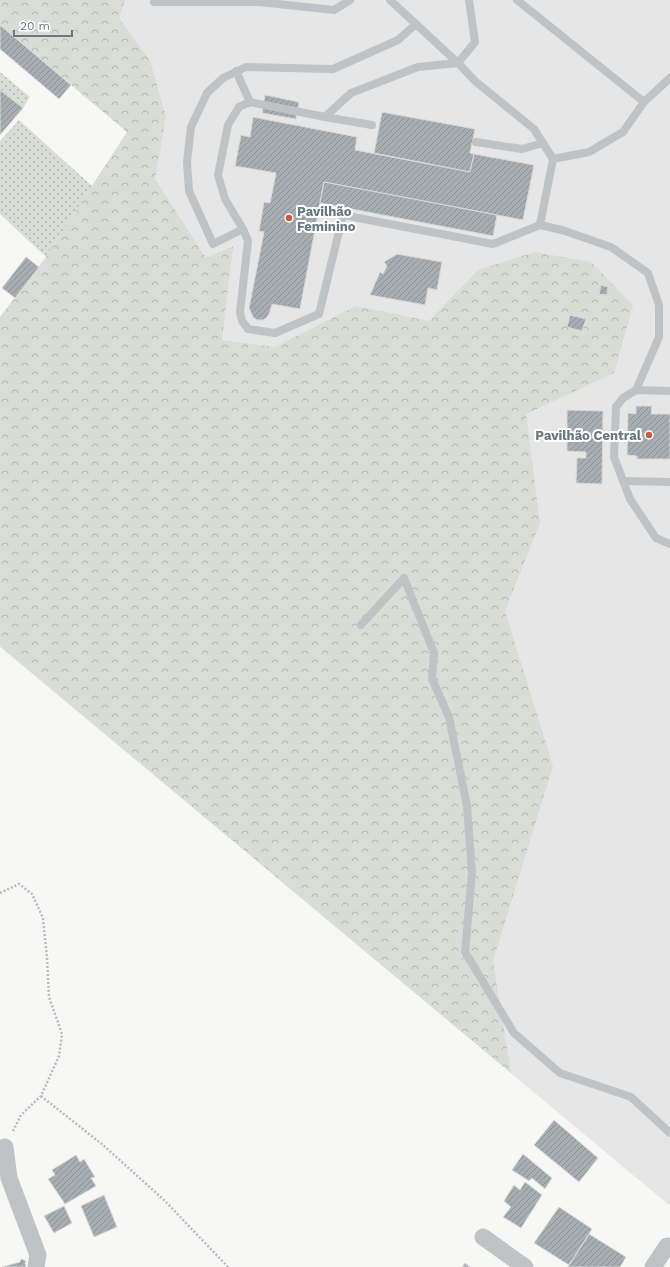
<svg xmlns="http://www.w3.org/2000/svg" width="670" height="1267" viewBox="0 0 670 1267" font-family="'Work Sans',sans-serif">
	<defs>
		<pattern id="grass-dots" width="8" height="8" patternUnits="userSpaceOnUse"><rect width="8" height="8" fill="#d9ddd6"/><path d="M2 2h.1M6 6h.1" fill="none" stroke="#b4b8b3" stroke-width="1.8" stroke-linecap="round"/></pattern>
		<pattern id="forest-crowns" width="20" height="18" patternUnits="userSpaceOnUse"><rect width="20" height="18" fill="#d9ddd6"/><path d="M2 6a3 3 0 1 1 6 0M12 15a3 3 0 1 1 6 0" fill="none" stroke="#b4b8b3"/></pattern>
		<pattern id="building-hatch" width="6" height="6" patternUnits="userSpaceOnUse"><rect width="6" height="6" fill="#a7aeb3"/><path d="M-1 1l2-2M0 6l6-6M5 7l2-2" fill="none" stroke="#8c9297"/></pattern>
	</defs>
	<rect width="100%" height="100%" fill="#f7f7f5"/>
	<path fill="#e5e6e5" d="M0,0H670V1206L0,647V317L46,257L127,132L0,25Z"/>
	<g fill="url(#grass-dots)">
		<path d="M0,72L30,97L23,108L0,90Z"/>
		<path d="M19,120L92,186L46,257L0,214V141Z"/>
	</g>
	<path fill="url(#forest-crowns)" d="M0,0H125L119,18L150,61L166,117L155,179L206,258L233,246L222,340L275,347L356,306L429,321L478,270L535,252L591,262L633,305L614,373L526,414L540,523L505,611L553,766L493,961L511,1073L0,646V317L46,257L127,132L0,25Z"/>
	<g fill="url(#building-hatch)" stroke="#d9d9d7">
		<path d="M0,25L71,85L59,99L0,49Z"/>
		<path d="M0,90L23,108L0,135Z"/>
		<path d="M265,95L299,102L296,119L262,113Z"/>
		<path d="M382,112L475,129L470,153L474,154L470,172L374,153Z"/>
		<path d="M253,117L357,137L355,150L470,172L474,154L534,165L523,220L324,182L300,309L272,304L270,312L267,317L263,320H257L253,317L249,308L264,232L259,231L264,202L270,203L276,173L235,166L241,135L250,137Z"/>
		<path d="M324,182L497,215L493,236L320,203Z"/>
		<path d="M397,254L442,262L437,290L428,288L425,305L370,295L380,272L383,274L387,266L384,262Z"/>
		<path d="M26,257L39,267L15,298L2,288Z"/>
		<path d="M601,285L608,287L607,295L599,294Z"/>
		<path d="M570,315L586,319L582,331L567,327Z"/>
		<path d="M636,406H652L651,414H670V459H637V456L627,455L628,413L636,414Z"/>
		<path d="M567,410L603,411L602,484L576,483L577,458H586V452L567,451Z"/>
		<path d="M554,1120L598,1158L579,1182L534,1145Z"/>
		<path d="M523,1154L552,1178L545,1189L532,1178L529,1181L512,1170Z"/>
		<path d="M76,1155L80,1162L84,1159L95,1177L91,1178L96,1186L65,1204L48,1179L55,1175L52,1170Z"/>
		<path d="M525,1182L542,1195L521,1228L503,1217L511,1207L504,1201L514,1185L520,1190Z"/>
		<path d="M104,1195L117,1227L94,1237L81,1206Z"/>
		<path d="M64,1206L72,1223L54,1233L44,1216Z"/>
		<path d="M559,1207L592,1229L569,1265L534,1243Z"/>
		<path d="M589,1234L626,1257L620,1267H568Z"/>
		<path d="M21,1259L26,1261L25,1263L26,1267H2L20,1262Z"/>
		<path d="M465,1263L470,1267H462Z"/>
	</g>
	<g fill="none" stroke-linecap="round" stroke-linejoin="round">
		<g stroke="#b9bcbe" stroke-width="2.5" stroke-dasharray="2 2" stroke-linecap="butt">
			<path d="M0,893L19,884L32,894L43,918L47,958L49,997L62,1034L59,1056L41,1096L21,1115L13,1131"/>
			<path d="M41,1096L103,1145L164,1200L228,1267"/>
		</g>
		<g stroke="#bfc3c6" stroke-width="8">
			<path d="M155,0L154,2H259L334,10L350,0"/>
			<path d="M390,0L458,63L475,42L469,0"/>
			<path d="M517,0L644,102"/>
			<path d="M236,71L250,102"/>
			<path d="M325,117L372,125"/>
			<path d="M476,142L522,149L543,143"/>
			<path d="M540,225L493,244L343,215L319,314L275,333L248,329L242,321L240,312L248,241L243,229L225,199L218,175L228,125L239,107L250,102L325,117L351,93L418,67L458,63L475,81L534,129L553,159"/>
			<path d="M243,229L213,244L189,191L187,162L191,127L207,93L223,78L246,67L333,69L398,40L416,24"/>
			<path d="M636,390L659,337V305L648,273L611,247L562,230L540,225L553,159L589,152L623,132L644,102L670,78"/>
			<path d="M670,391L636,390L623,398L616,407L614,457L630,499L656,538L670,544"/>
			<path d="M623,481L670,482"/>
			<path d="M361,625L404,578L434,653L432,679L449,717L467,806L472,872L465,952L514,1033L560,1073L631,1097L670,1133"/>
		</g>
		<g stroke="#bfc3c6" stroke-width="17">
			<path d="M5,1147L9,1178L38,1255L36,1267"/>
			<path d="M483,1237L525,1267"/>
			<path d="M653,1267L667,1246"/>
		</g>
	</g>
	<g fill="#cf593d" stroke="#fff" stroke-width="1.5">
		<circle cx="289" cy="218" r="4"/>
		<circle cx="649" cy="435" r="4"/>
	</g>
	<g text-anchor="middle" stroke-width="4" stroke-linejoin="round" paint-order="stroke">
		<g font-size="13" font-weight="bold" fill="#6a7882" stroke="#fff" text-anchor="start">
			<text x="297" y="216">Pavilhão<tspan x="297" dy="15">Feminino</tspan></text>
			<text x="641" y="440" text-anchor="end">Pavilhão Central</text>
		</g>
	</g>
	<path d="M14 30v6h58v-6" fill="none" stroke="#6a7882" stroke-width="2"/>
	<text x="20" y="30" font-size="12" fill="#6a7882" stroke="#ffffff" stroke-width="3" paint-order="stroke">20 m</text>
</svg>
